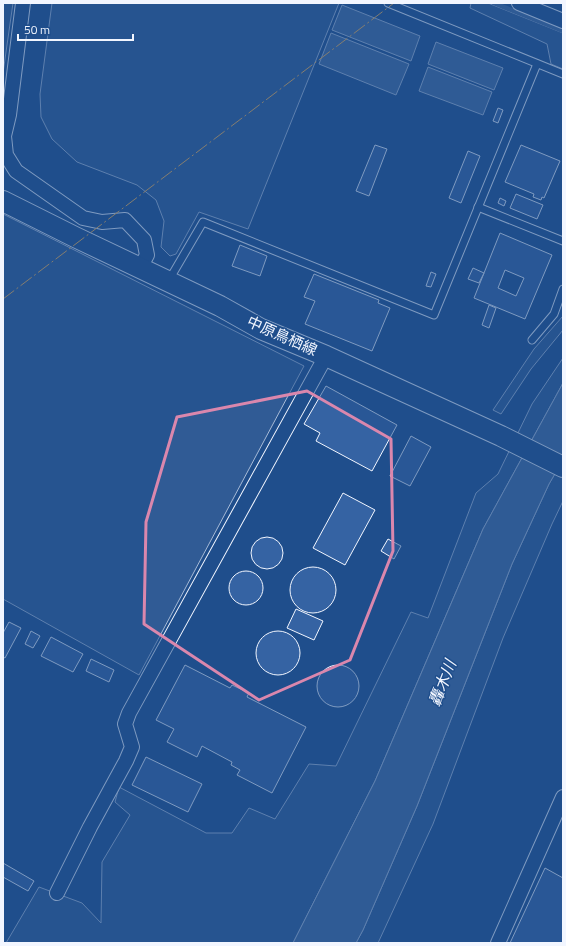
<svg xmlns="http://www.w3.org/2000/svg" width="566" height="946" viewBox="0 0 566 946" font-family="'Titillium Web','Noto Sans JP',sans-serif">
	<rect width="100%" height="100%" fill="#1f4e8c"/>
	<g fill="#305b95" stroke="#a8bbd7">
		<path d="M3,3H13L3,73Z"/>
		<path d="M52,3H339L248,229L199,212L176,254L170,256L161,247L164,221L156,200L137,185L77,162L52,139L41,117L40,94Z"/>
		<path d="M471,3H488L563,33V69L551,64L547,44L470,8Z"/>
		<path d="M3,214L304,366L139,675L3,599Z"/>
		<path d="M563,316V330L531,369L501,414L493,410L534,349Z"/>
		<path d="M563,358V383L483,529L375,781L293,943H6L39,887L82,903L101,923L102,862L130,815L115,802L119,787L206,833H232L249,808L275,819L309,764L336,766L411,612L428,618L476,493L498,474L532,404Z"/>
		<path d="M563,460V501L552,524L503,638L433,824L378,943H356L363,930L417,806L512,564L549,484Z"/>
	</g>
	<g fill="#446ba0" stroke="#a8bbd7">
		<path d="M342,5L420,36L411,61L332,30Z"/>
		<path d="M331,33L409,64L396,95L319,64Z"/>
		<path d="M436,42L503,68L494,90L428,64Z"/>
		<path d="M428,67L492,92L483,115L419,91Z"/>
		<path d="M563,383V460L549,484L512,564L417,806L363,930L356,943H293L375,781L483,529Z"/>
	</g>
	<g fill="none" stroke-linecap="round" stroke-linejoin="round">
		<path stroke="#446ba0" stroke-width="4.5" d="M494,3L563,31"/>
	</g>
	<g fill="#3563a3" stroke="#f2f6ff" fill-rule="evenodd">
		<path d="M498,108L503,110L498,123L493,121Z"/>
		<path d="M375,145L387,149L369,196L356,191Z"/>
		<path d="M521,145L560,161L544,198L542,197L541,200L533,197L534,194L505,182Z"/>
		<path d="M468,151L480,156L461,203L449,198Z"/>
		<path d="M516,194L543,205L537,219L510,208Z"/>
		<path d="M500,198L506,201L504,206L498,203Z"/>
		<path d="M500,233L552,255L525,319L474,298ZM505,270L524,278L516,296L498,288Z"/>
		<path d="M240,245L267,256L260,276L232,266Z"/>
		<path d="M473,268L484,273L479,283L468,279Z"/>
		<path d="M431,272L436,274L431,287L426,286Z"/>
		<path d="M314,274L379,300L378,303L390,308L372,351L305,324L315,301L304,297Z"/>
		<path d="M489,305L496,308L489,328L482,325Z"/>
		<path d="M326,386L397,425L372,471L316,441L320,433L304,424Z"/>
		<path d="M411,436L431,447L410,486L390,476Z"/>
		<path d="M343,493L375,510L345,565L313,548Z"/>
		<circle cx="267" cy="553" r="16"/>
		<path d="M388,539L401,546L394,559L381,551Z"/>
		<circle cx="313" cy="590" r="23"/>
		<circle cx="246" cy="588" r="17"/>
		<path d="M296,609L323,621L314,640L287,628Z"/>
		<path d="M9,622L21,628L5,658L3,657V633Z"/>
		<path d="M31,631L40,636L33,648L25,644Z"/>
		<circle cx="278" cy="653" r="22"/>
		<path d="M51,637L83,654L73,672L41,656Z"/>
		<path d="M91,659L114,670L109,682L86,671Z"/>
		<path d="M185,665L230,688L232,685L249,693L247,697L306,727L272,793L237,775L240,770L231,765L232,762L202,746L197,757L167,742L174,729L156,720Z"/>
		<circle cx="338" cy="686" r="21"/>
		<path d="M146,757L202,784L188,812L132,785Z"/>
		<path d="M3,863L34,881L28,891L3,877Z"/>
		<path d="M545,868L563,878V943H510Z"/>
	</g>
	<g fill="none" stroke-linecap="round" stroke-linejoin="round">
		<g stroke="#f2f6ff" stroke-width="9">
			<g id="service">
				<path d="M388,3L563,74"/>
				<path d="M478,207L563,241"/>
				<path d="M169,280L203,222L434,315L537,64"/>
				<path d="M532,340L554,314L563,289"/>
			</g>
		</g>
		<g stroke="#f2f6ff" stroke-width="16">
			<g id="minor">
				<path d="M23,3L9,115L4,136L6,155L16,171L83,218L102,222L125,220L144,240L147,255L140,268"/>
				<path d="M519,3L563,21"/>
				<path d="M57,893L90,827L126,761L132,747L125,724L129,713L326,356"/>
				<path d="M498,943L563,797"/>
			</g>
		</g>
		<g stroke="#f2f6ff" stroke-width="22">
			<path id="secondary" d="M3,201L75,237L220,306L261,329L326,356L501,436L563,467"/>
		</g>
		<use href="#service" stroke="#1f4e8c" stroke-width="7"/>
		<use href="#minor" stroke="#1f4e8c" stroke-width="14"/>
		<use href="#secondary" stroke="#1f4e8c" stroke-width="20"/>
		<path stroke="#ffb74d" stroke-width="1" stroke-dasharray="14 3 2 3" stroke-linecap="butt" d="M3,299L394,3"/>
	</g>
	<path d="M0 0H566V946H0ZM307,391L391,439L393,551L350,660L259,700L144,624L146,522L177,417Z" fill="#1f4e8c" fill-opacity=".55" fill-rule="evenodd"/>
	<path fill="none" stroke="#da87ad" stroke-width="3" stroke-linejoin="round" d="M307,391L391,439L393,551L350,660L259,700L144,624L146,522L177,417Z"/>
	<g text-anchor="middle" stroke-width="3" stroke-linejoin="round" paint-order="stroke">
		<g font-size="15" fill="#f2f6ff" stroke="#1f4e8c">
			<text transform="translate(282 336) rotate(24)" y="5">中原鳥栖線</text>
		</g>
		<g font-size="16" font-style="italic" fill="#f2f6ff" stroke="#1f4e8c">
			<text transform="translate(442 683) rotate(-69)" y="6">轟木川</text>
		</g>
	</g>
	<rect width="566" height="946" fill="none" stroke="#f2f6ff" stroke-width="8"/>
	<path d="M18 34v6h115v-6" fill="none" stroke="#f2f6ff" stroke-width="2"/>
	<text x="24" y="34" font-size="12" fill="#f2f6ff" stroke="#1f4e8c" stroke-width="3" paint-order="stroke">50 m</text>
</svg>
